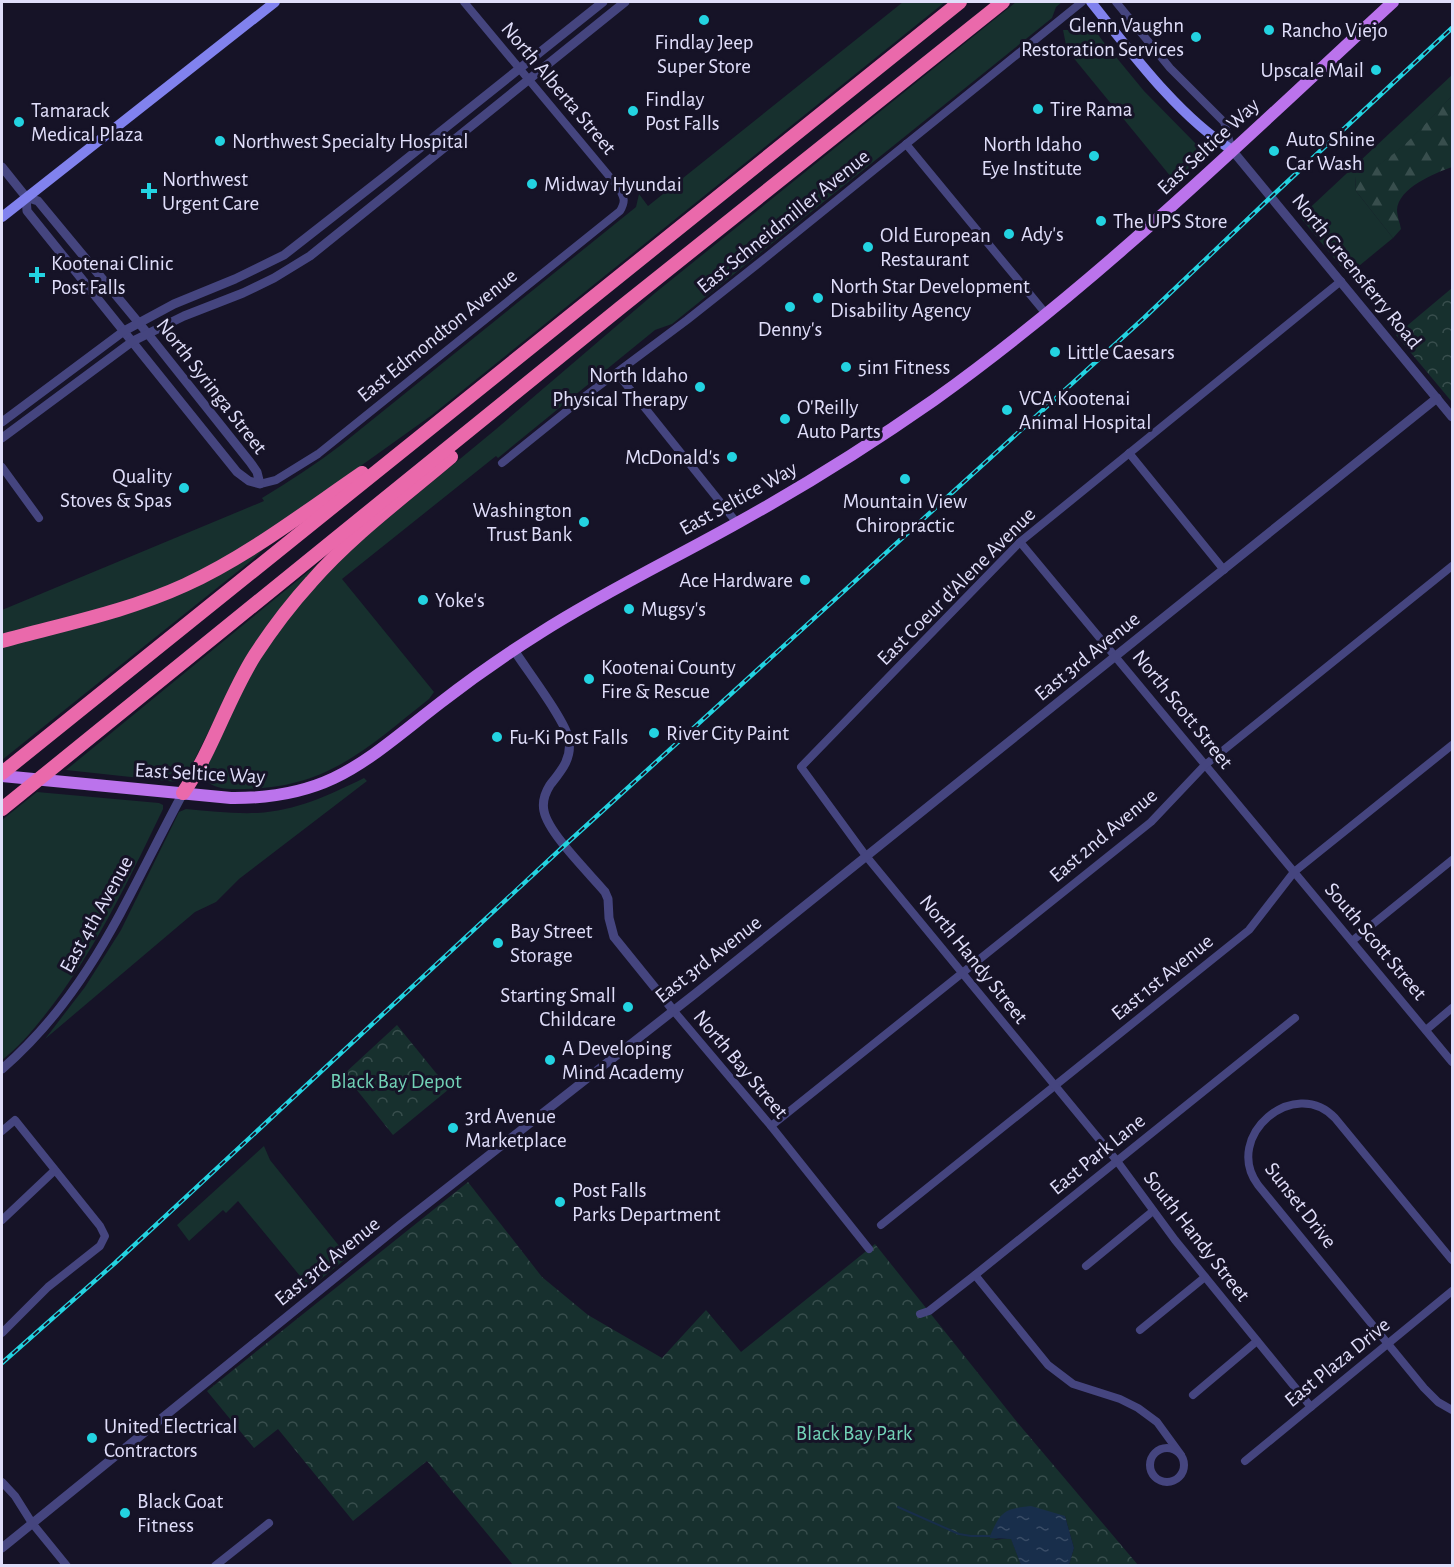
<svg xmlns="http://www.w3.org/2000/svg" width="1454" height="1567" viewBox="0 0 1454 1567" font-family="'Alegreya Sans',sans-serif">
	<defs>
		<pattern id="forest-firs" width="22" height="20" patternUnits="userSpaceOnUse" patternTransform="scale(1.5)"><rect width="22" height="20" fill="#17302e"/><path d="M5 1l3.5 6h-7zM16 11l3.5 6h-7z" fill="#384e4d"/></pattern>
		<pattern id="park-crowns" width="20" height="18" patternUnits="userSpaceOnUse" patternTransform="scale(1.5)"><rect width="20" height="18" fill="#17302e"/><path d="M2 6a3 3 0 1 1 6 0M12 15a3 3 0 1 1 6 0" fill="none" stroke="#384e4d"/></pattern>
		<pattern id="water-ripples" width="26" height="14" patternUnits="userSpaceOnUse" patternTransform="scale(1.5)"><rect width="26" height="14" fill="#182e4b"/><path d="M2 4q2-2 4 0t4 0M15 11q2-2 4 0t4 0" fill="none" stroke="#394c66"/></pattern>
	</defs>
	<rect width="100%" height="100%" fill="#161327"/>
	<g fill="#17302e">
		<path d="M903,2H945L432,415L285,520L218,563L141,598L2,637V610L264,501L262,498C290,481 316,464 341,445L636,207L639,194L648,206Z"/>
		<path d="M1016,2H1062L1056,7L1052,18L672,324L655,330L498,458L496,456L342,579L434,692L429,699C367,748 328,788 244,789C227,789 213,790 203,777V769L257,660L312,588L352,548L495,430L655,293Z"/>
		<path d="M1083,13L1102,40L1144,91L1197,145L1194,166L1176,183L1072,56L1066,45L1063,30H1071L1079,26Z"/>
		<path d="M1452,75V96C1423,126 1395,162 1355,177L1356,191L1393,238L1348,275L1300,217Z"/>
		<path d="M266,547L252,560L2,760V647L89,624Z"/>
		<path d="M325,558L231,686L190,769L177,782L66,770Z"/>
		<path d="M364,778L367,781L239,879L216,902L195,912L45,1039L85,987L121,930L179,812L186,809C210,811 233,814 257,813C295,811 330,795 364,778Z"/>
		<path d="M37,792L159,803L163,805V809C132,873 102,937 60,995C43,1018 24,1043 2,1060V820Z"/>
		<path d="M264,1146L270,1160L348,1257L310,1288L238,1201L226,1213L223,1210L189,1241L177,1225Z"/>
	</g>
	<path fill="url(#forest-firs)" d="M1452,96V167C1435,173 1398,188 1397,210C1397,216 1400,223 1401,229L1393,238L1356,191L1355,176C1395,162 1423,125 1452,96Z"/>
	<g fill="url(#park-crowns)">
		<path d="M1452,288V402L1396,335Z"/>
		<path d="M397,1025L449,1089L393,1135L344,1074Z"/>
		<path d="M468,1182L542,1277L588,1315L662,1358L706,1310L741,1352L875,1244L1017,1422L1138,1565H1069L1074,1548L1065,1516L993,1540L1011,1538L1021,1565H513L427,1461L353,1521L278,1429L254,1448L207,1391Z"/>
	</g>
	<path fill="url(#water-ripples)" d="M1031,1506L1065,1516L1074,1548L1069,1565H1021L1011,1539L990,1538V1536C1001,1511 1004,1509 1031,1506Z"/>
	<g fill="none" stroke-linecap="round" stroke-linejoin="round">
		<path stroke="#182e4b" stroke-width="2" d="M898,1507L959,1534L971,1536H990"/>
		<g stroke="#45457f" stroke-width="8">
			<path d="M1116,2L1170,68L1224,122L1232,150"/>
			<path d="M906,144L1047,315"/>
			<path d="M617,373L737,523"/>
			<path d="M1129,453L1224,570"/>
			<path d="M502,463L584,397L687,320L759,263L1082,2"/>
			<path d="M2,467L39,518"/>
			<path d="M260,484L276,480L318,454L620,211C626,201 624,198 619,188L464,2"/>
			<path d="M1020,542L1452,1062"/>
			<path d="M1352,941L1452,860"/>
			<path d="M673,1010L771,1126L869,1249"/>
			<path d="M1426,1030L1452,1008"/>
			<path d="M771,1126L1151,822L1205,765L1452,566"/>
			<path d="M2,1131L15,1120L100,1226L105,1236L100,1246L48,1287L2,1333"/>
			<path d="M2,1220L54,1171"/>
			<path d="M881,1225L1249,930L1294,872L1452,745"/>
			<path d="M1452,1260L1335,1118C1295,1075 1222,1136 1258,1185L1424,1388L1438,1402L1452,1410"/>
			<path d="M1086,1266L1153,1211"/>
			<path d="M975,1275L1048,1365L1073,1384L1120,1399L1138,1408L1157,1422L1181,1455"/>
			<path d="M920,1314L929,1311L975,1275L1295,1018"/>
			<path d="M1140,1330L1205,1277"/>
			<path d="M1193,1395L1257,1341"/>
			<path d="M1311,1407L1175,1240L1117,1161L866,856L801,767L1020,542L1341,281"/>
			<circle cx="1167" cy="1465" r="17"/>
			<path d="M1245,1461L1452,1291"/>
			<path d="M2,1482L15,1496L32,1523L67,1566"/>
			<path d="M215,1566L269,1523"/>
		</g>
		<g stroke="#45457f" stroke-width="9">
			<path d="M1232,150L1452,417"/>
			<path d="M2,167L26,197L38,201L148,334L250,462L257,472L260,484L249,481L237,472L27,211L26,197"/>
			<path d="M2,422L124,331L174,304L235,279L284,255L385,176L603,2"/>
			<path d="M2,438L133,341L184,316L243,293L274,278L310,256L625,2"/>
			<path d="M514,650C526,669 566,721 569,740C572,759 561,771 550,785C545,793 542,802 544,811C548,833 590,874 605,892L608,899L609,918L614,937L673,1010"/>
			<path d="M2,1069C92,991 128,894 183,793"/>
			<path d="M2,1548L400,1225L696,993L1437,398"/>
		</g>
		<g stroke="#8182ee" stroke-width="10">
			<path d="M1091,2C1131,52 1178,116 1232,150"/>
			<path d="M2,217L275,2"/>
		</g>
		<path stroke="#bb73ec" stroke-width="12" d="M2,776L231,798C331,799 366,760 440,703C472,678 505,655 540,633C604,592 673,559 739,522C806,485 871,444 934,400C1099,282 1244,139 1393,2"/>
		<g stroke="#ea69ab" stroke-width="14">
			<path d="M2,641C63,624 126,612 185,585C248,556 305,512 362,473"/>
			<path d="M2,773L960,2"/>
			<path d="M183,793C213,750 227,699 255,655C272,629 290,605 311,582C352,535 404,497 451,457"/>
			<path d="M2,809L620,308L1003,2"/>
		</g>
		<g stroke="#23d3e1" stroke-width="4.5">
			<path id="rail" d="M2,1363L115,1263L565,845L1144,318L1271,197L1452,28"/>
		</g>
		<use href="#rail" stroke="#161327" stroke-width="2" stroke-dasharray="7" stroke-linecap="butt"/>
	</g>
	<g fill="#23d3e1" stroke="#161327" stroke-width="2">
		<circle cx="704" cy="20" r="6"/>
		<circle cx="1269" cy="30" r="6"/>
		<circle cx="1196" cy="37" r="6"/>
		<circle cx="1376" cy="70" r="6"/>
		<circle cx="1038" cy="109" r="6"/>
		<circle cx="633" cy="111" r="6"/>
		<circle cx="19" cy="122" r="6"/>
		<circle cx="220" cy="141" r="6"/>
		<circle cx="1274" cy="151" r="6"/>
		<circle cx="1094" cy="156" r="6"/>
		<circle cx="532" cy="184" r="6"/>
		<path d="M146 182h6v6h6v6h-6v6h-6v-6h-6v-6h6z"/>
		<circle cx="1101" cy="221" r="6"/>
		<circle cx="1009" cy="234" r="6"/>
		<circle cx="868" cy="247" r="6"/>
		<path d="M34 266h6v6h6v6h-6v6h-6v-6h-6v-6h6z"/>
		<circle cx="818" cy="298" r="6"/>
		<circle cx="790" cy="307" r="6"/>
		<circle cx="1055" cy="352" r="6"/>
		<circle cx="846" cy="367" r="6"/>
		<circle cx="700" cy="387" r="6"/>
		<circle cx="1007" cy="410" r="6"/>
		<circle cx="785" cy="419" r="6"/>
		<circle cx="732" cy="457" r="6"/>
		<circle cx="905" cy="479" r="6"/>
		<circle cx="184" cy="488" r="6"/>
		<circle cx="584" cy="522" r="6"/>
		<circle cx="805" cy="580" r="6"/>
		<circle cx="423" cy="600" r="6"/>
		<circle cx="629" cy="609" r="6"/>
		<circle cx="589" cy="679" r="6"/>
		<circle cx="654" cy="733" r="6"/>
		<circle cx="497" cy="737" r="6"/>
		<circle cx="498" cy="943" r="6"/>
		<circle cx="628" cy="1007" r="6"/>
		<circle cx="550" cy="1060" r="6"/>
		<circle cx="453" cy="1128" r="6"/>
		<circle cx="560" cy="1202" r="6"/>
		<circle cx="92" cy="1438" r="6"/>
		<circle cx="125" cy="1513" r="6"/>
	</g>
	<g text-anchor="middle" stroke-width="6" stroke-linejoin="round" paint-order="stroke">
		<g font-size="21" fill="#e0defa" stroke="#161327" text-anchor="start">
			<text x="1184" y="32" text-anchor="end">Glenn Vaughn<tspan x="1184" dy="24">Restoration Services</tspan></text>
			<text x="1281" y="37">Rancho Viejo</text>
			<text x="704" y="49" text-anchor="middle">Findlay Jeep<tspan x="704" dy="24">Super Store</tspan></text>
			<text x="1364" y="77" text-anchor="end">Upscale Mail</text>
			<text x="645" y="106">Findlay<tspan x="645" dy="24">Post Falls</tspan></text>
			<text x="1050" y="116">Tire Rama</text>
			<text x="31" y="117">Tamarack<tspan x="31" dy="24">Medical Plaza</tspan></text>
			<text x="1286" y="146">Auto Shine<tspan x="1286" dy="24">Car Wash</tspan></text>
			<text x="232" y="148">Northwest Specialty Hospital</text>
			<text x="1082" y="151" text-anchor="end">North Idaho<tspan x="1082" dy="24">Eye Institute</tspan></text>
			<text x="162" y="186">Northwest<tspan x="162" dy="24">Urgent Care</tspan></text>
			<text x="544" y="191">Midway Hyundai</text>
			<text x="1113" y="228">The UPS Store</text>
			<text x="1021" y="241">Ady's</text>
			<text x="880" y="242">Old European<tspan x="880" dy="24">Restaurant</tspan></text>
			<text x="51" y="270">Kootenai Clinic<tspan x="51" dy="24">Post Falls</tspan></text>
			<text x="830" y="293">North Star Development<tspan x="830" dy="24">Disability Agency</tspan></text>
			<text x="790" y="336" text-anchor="middle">Denny's</text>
			<text x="1067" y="359">Little Caesars</text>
			<text x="858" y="374">5in1 Fitness</text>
			<text x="688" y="382" text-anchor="end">North Idaho<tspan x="688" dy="24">Physical Therapy</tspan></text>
			<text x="1019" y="405">VCA Kootenai<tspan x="1019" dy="24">Animal Hospital</tspan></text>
			<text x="797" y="414">O'Reilly<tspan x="797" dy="24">Auto Parts</tspan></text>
			<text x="720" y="464" text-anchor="end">McDonald's</text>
			<text x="172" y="483" text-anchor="end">Quality<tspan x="172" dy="24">Stoves &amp; Spas</tspan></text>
			<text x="905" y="508" text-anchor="middle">Mountain View<tspan x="905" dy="24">Chiropractic</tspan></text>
			<text x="572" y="517" text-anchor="end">Washington<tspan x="572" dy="24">Trust Bank</tspan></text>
			<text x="793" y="587" text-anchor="end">Ace Hardware</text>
			<text x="435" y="607">Yoke's</text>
			<text x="641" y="616">Mugsy's</text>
			<text x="601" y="674">Kootenai County<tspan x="601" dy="24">Fire &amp; Rescue</tspan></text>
			<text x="666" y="740">River City Paint</text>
			<text x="509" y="744">Fu-Ki Post Falls</text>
			<text x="510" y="938">Bay Street<tspan x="510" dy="24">Storage</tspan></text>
			<text x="616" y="1002" text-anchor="end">Starting Small<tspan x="616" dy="24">Childcare</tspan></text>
			<text x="562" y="1055">A Developing<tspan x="562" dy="24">Mind Academy</tspan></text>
			<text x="465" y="1123">3rd Avenue<tspan x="465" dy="24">Marketplace</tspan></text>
			<text x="572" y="1197">Post Falls<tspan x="572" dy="24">Parks Department</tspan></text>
			<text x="104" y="1433">United Electrical<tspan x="104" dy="24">Contractors</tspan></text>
			<text x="137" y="1508">Black Goat<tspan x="137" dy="24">Fitness</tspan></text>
		</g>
		<g font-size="21" fill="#e0defa" stroke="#161327">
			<text transform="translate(559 88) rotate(50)" y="7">North Alberta Street</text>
			<text transform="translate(1208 146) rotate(-43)" y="7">East Seltice Way</text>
			<text transform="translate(783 221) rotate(-39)" y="7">East Schneidmiller Avenue</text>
			<text transform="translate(1357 271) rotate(51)" y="7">North Greensferry Road</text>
			<text transform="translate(437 335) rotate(-39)" y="7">East Edmondton Avenue</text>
			<text transform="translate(212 386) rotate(52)" y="7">North Syringa Street</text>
			<text transform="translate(738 498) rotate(-29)" y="7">East Seltice Way</text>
			<text transform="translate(956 586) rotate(-45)" y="7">East Coeur d'Alene Avenue</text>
			<text transform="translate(1087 656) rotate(-39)" y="7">East 3rd Avenue</text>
			<text transform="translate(1183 709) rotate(51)" y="7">North Scott Street</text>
			<text transform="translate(200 773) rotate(3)" y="7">East Seltice Way</text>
			<text transform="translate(1103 835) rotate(-40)" y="7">East 2nd Avenue</text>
			<text transform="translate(96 914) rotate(-61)" y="7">East 4th Avenue</text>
			<text transform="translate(1376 941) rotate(50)" y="7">South Scott Street</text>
			<text transform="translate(708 959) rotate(-38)" y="7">East 3rd Avenue</text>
			<text transform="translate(974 959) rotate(51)" y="7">North Handy Street</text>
			<text transform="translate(1162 977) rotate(-39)" y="7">East 1st Avenue</text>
			<text transform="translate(741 1064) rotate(50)" y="7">North Bay Street</text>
			<text transform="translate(1097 1154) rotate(-39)" y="7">East Park Lane</text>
			<text transform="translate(1301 1205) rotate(52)" y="7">Sunset Drive</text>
			<text transform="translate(1197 1236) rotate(52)" y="7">South Handy Street</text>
			<text transform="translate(327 1261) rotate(-39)" y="7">East 3rd Avenue</text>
			<text transform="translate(1337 1362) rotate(-39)" y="7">East Plaza Drive</text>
		</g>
		<g font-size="21" fill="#72d2b7" stroke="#161327">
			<text x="396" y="1088">Black Bay Depot</text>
			<text x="854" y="1440">Black Bay Park</text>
		</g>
	</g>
	<rect width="1454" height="1567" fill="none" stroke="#e0defa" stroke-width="6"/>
</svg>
